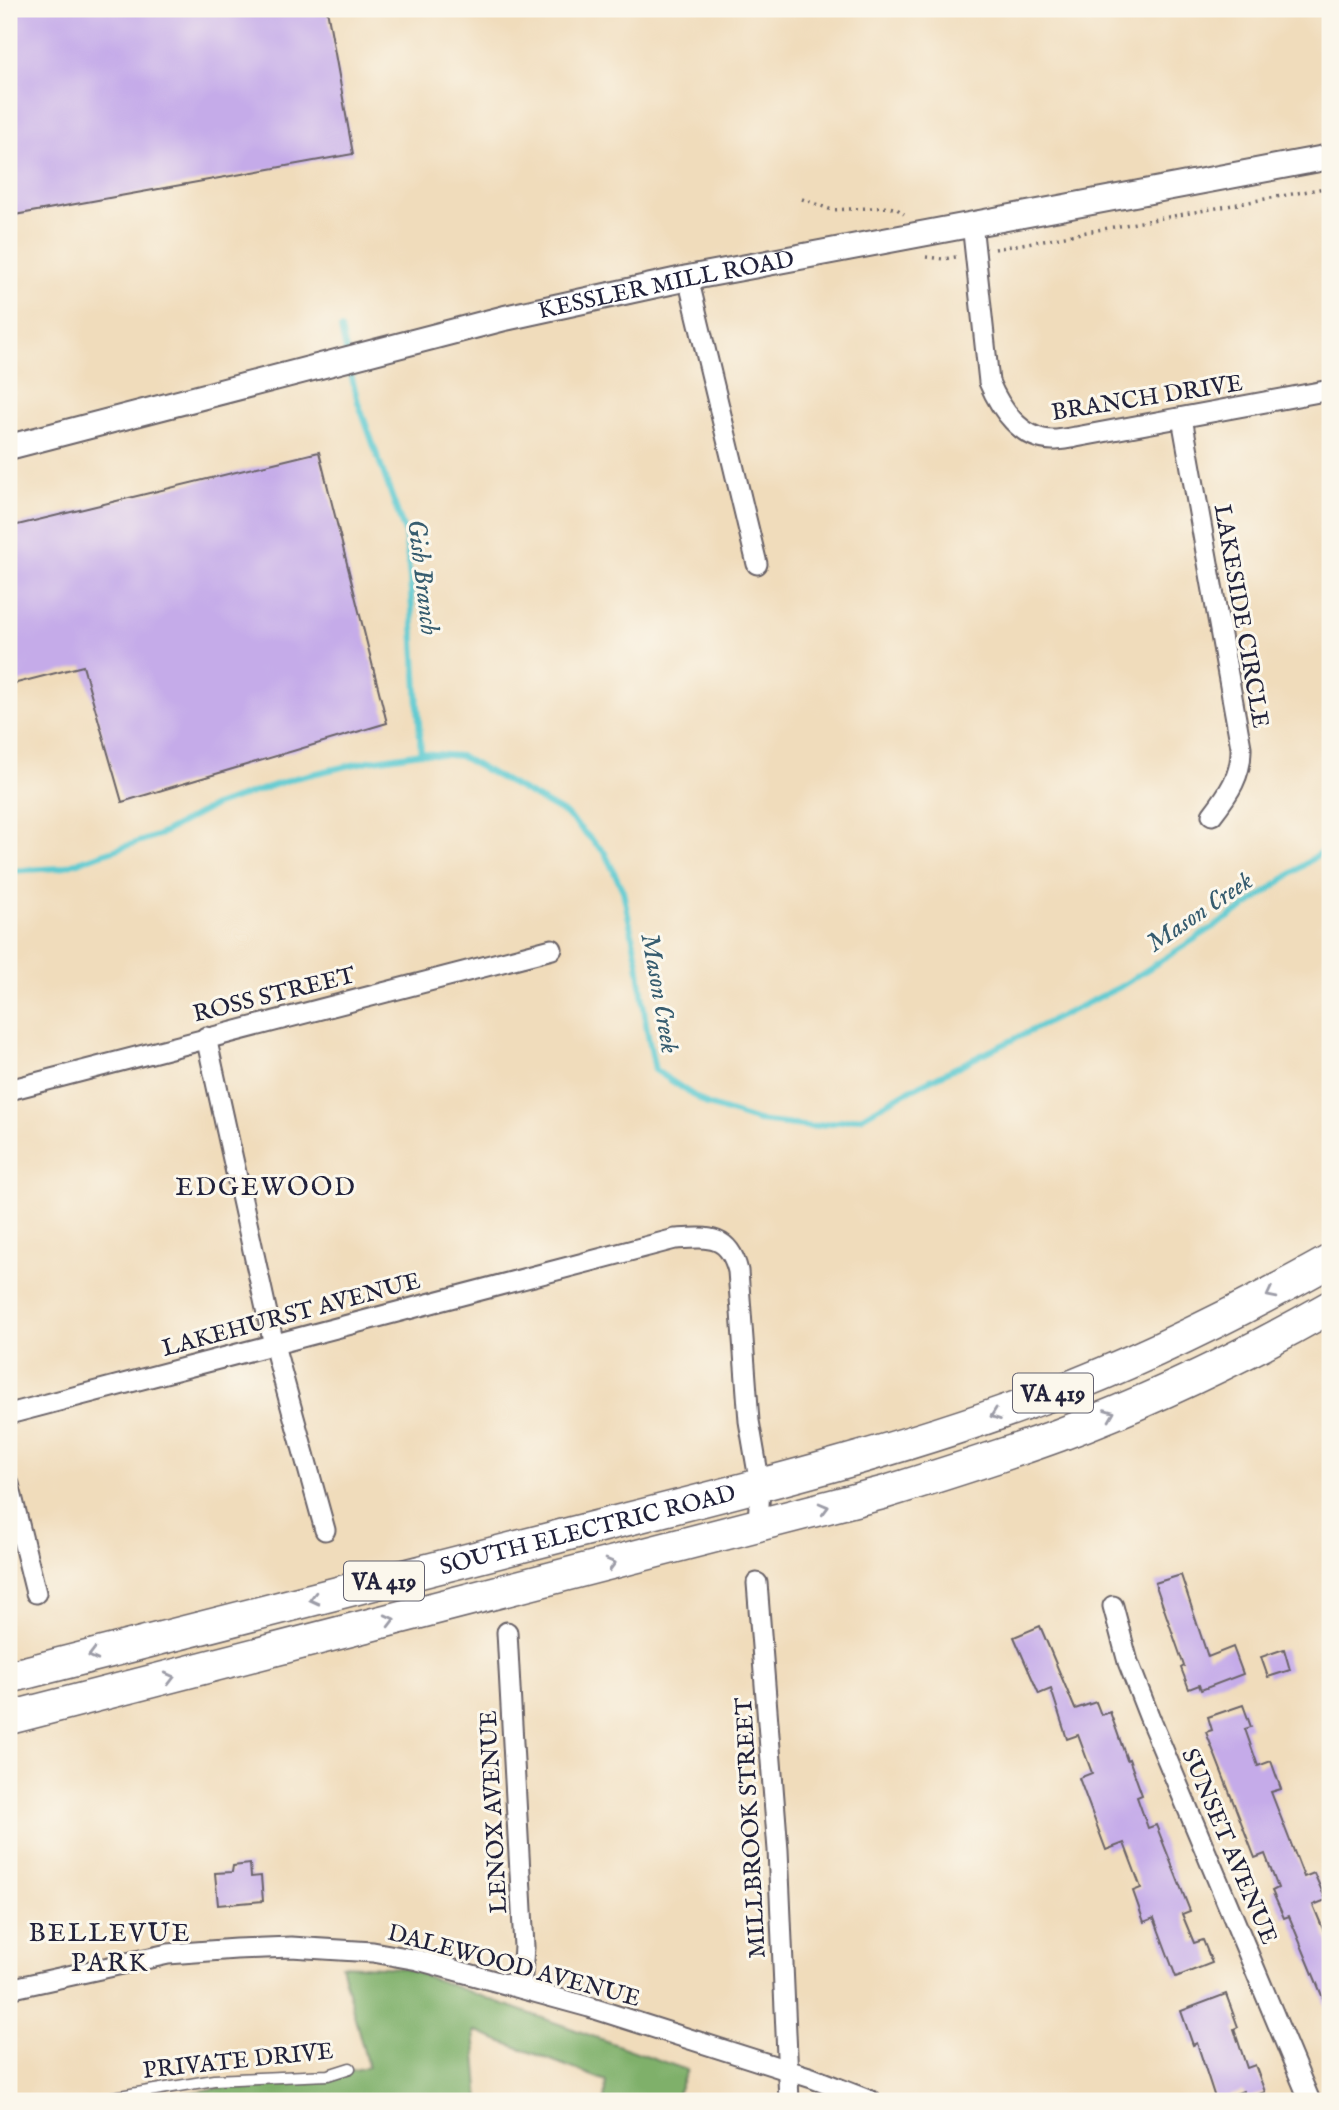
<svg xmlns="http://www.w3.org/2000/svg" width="1339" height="2110" viewBox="0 0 1339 2110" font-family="'IM FELL English',serif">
	<rect width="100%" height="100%" fill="#fbf7ec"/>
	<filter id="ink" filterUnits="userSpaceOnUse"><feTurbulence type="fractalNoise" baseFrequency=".0143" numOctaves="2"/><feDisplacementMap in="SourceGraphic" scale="14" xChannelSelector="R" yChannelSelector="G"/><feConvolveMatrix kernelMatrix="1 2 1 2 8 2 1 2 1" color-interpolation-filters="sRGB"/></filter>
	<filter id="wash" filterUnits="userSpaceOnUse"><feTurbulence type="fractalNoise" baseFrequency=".00686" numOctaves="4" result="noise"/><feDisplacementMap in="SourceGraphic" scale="28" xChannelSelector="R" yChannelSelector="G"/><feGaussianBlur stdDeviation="1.57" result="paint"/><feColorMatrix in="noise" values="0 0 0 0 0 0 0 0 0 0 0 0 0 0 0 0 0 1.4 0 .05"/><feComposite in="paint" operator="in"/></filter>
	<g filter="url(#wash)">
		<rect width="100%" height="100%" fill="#f0dcbb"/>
		<path fill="#7fb06b" stroke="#506953" stroke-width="2" d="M341,1965L403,1968L687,2070L674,2101H604L606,2081L474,2031L480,2101H140L218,2088L302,2081L368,2067Z"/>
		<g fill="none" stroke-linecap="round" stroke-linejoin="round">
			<g stroke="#5cc9d0" stroke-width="6">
				<path d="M341,329L347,355"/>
				<path d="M349,366L358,402L405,533L410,578L421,753"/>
				<path d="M9,871L60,868L159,835L214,806L295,778L369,761L421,753L460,756L566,814L605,853L623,891L638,963L647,1031L655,1070L708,1105L758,1121L812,1127L862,1117L902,1094L1120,987L1248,905L1330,846"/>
			</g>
		</g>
		<g id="blocks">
			<g fill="#c5abe9">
				<path d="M9,9H327L353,154L9,216Z"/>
				<path d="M319,452L387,723L122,802L83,666L9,685V527Z"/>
				<path d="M1181,1575L1208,1657L1233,1647L1243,1674L1201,1690L1199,1685L1189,1689L1181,1668L1184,1666L1155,1583Z"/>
				<path d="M1040,1626L1075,1709L1096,1702L1101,1715L1110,1712L1127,1760L1129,1759L1142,1795L1137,1797L1148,1828L1156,1825L1190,1911L1182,1914L1194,1943L1203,1940L1212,1963L1176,1977L1154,1918L1144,1922L1133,1891L1141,1888L1124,1843L1106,1850L1079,1778L1092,1773L1078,1735L1067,1739L1051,1689L1039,1694L1014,1637Z"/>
				<path d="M1284,1649L1290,1670L1268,1677L1261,1657Z"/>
				<path d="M1243,1705L1251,1727L1245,1729L1258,1766L1271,1761L1281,1789L1271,1792L1304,1877L1314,1873L1326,1900L1313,1905L1330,1946V2015L1289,1916L1284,1918L1272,1891L1278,1888L1265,1854L1255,1858L1206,1732L1212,1730L1208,1717Z"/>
				<path d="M250,1864L251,1877L261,1876L263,1901L218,1905L215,1873L232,1872L233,1866Z"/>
				<path d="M1226,1994L1238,2027L1234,2029L1247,2068L1255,2065L1265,2092L1246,2099L1243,2091L1216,2101L1197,2043L1193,2045L1181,2011Z"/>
			</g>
		</g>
	</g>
	<g filter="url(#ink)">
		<use href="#blocks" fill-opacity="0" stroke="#6a6368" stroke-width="2"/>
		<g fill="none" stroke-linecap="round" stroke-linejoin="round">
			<g stroke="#6a6368" stroke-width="13">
				<path id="service" d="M90,2101L214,2080L328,2075L350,2068"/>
			</g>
			<g stroke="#6a6368" stroke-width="23">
				<g id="minor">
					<path d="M972,223L989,382C1000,408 1021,440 1053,440C1061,440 1069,438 1076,437L1330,390"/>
					<path d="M688,278L757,564"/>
					<path d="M1182,418L1241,747C1242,775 1229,793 1212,815"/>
					<path d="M206,1037L274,1345L325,1530"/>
					<path d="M9,1090L552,949"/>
					<path d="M9,1414L675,1239C708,1237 729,1234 738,1271L749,1421L760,1485L758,1526"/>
					<path d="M9,1484L36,1593"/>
					<path d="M757,1583L778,1850L789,2101"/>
					<path d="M1113,1606L1128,1662L1149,1716L1310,2101"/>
					<path d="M507,1632L524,1947L521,1988"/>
					<path d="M9,1989L168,1954L236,1949L291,1947L373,1952L418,1960L589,2007L812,2078L871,2101"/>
				</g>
			</g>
			<g stroke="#6a6368" stroke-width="28">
				<g id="tertiary">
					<path id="s1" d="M9,447L505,318L688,278L1330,157"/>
				</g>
			</g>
			<g stroke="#6a6368" stroke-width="35">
				<g id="primary">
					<path id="s2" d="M9,1677C192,1630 374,1584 557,1537C722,1495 888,1456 1047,1396C1145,1359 1239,1312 1330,1261"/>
					<path d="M9,1718L886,1492C944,1474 1002,1456 1059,1435C1152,1400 1244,1356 1330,1307"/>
				</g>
			</g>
			<g stroke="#6a6368" stroke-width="3.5" stroke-dasharray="2 5" stroke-linecap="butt">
				<path d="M802,199L832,210L889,207L897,209L904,214"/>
				<path d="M995,249L1330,187"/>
				<path d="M926,257L943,259L956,257"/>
			</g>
			<use href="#service" stroke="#fff" stroke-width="10"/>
			<use href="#minor" stroke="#fff" stroke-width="19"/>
			<use href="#tertiary" stroke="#fff" stroke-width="24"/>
			<use href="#primary" stroke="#fff" stroke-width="32"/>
		</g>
		<defs><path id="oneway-chevron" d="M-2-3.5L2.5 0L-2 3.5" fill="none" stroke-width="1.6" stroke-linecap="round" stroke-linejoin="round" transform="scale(1.75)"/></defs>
		<g stroke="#9c9ca7">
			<use href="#oneway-chevron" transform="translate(1271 1294) rotate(153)"/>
			<use href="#oneway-chevron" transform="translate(1110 1414) rotate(-22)"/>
			<use href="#oneway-chevron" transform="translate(995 1415) rotate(160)"/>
			<use href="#oneway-chevron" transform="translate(824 1508) rotate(-15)"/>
			<use href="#oneway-chevron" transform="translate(611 1564) rotate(-15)"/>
			<use href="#oneway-chevron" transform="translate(314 1599) rotate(166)"/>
			<use href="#oneway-chevron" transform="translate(390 1620) rotate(-14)"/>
			<use href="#oneway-chevron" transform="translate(93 1655) rotate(166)"/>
			<use href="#oneway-chevron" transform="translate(170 1678) rotate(-14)"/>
		</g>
	</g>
	<g text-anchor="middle" stroke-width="6" stroke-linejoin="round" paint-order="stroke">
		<g fill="#fbf7ec" stroke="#636270" stroke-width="2">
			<rect x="1013" y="1373.5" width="80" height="39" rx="5"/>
			<rect x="344" y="1561.5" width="80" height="39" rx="5"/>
		</g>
		<g font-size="23" font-weight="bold" fill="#22223b">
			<text x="1053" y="1401">VA 419</text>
			<text x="384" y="1589">VA 419</text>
		</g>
		<g font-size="24" fill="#22223b" stroke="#fbf7ec">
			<text dy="8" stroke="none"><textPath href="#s1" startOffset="677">KESSLER MILL ROAD</textPath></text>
			<text transform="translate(1147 397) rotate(-9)" y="8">BRANCH DRIVE</text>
			<text transform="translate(1242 616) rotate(80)" y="8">LAKESIDE CIRCLE</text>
			<text transform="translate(274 994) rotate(-14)" y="8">ROSS STREET</text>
			<text transform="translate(291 1314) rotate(-15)" y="8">LAKEHURST AVENUE</text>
			<text dy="8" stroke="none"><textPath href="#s2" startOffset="597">SOUTH ELECTRIC ROAD</textPath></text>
			<text transform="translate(493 1812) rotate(-93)" y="8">LENOX AVENUE</text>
			<text transform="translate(750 1828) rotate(-93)" y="8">MILLBROOK STREET</text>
			<text transform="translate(1230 1846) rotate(67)" y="8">SUNSET AVENUE</text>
			<text transform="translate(514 1965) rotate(15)" y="8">DALEWOOD AVENUE</text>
			<text transform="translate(238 2060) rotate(-6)" y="8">PRIVATE DRIVE</text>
		</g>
		<g font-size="26" font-style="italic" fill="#365c6f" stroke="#fbf7ec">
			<text transform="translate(424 577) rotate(83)" y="9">Gish Branch</text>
			<text transform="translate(1199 911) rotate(-34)" y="9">Mason Creek</text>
			<text transform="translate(661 993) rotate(80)" y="9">Mason Creek</text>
		</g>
		<g font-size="26" letter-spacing="2" fill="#22223b" stroke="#fbf7ec">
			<text x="266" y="1195">EDGEWOOD</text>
			<text x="110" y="1941">BELLEVUE<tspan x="110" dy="30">PARK</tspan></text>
		</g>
	</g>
	<rect width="1339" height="2110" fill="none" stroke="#fbf7ec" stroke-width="35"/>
</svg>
